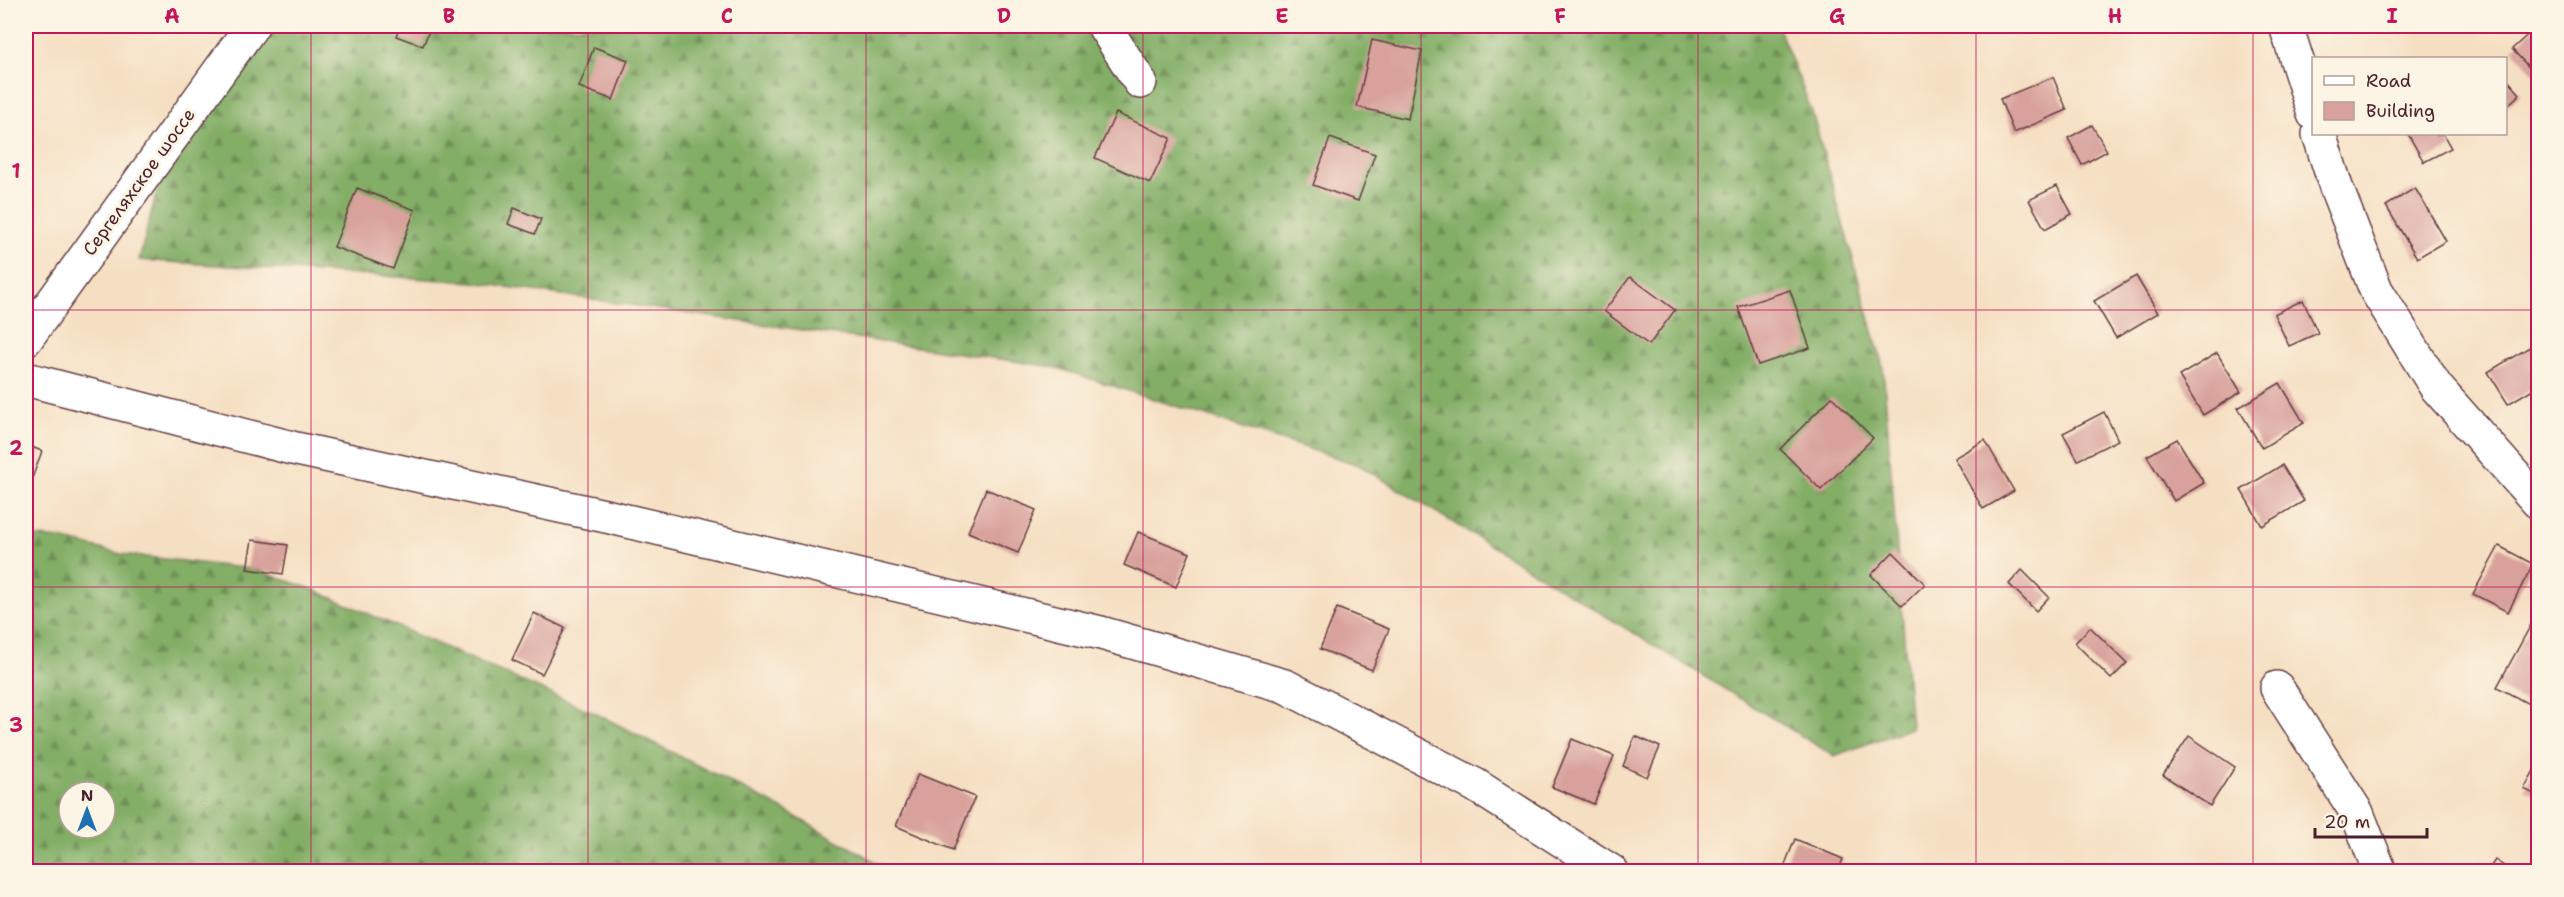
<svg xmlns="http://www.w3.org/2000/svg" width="2564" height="897" viewBox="0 0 2564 897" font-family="'Shantell Sans',sans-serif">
	<defs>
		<pattern id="forest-firs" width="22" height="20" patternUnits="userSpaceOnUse" patternTransform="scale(1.5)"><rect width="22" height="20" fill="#83ae66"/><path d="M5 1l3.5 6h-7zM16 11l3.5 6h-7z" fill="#6d8d54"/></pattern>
	</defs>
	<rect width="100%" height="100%" fill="#fcf5e5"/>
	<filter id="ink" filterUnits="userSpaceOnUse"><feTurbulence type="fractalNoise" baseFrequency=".0167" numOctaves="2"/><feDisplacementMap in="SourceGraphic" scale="12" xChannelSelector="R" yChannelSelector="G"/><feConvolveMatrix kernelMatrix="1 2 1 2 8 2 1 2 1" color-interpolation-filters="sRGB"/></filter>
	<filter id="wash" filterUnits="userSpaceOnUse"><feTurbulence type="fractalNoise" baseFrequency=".008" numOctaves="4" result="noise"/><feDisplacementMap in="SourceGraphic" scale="24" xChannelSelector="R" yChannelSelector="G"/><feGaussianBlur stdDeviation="1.35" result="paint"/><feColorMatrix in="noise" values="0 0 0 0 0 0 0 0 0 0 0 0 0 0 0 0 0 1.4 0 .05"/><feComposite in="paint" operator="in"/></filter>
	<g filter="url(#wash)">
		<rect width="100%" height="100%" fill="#f5dfc2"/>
		<g fill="url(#forest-firs)" stroke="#666648" stroke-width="1.5" fill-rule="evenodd">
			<path d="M276,26H1778L1812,112L1883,367L1911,728L1834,756L1359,465L1054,367L473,282L139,260L161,175Z"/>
			<path d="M26,536L61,539L121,554L252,569L312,589L597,714L773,804L892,871L362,872L329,864L312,872L26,871ZM69,792H105V828H69Z"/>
		</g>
		<g id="blocks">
			<g fill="#d8a19b">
				<path d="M400,26H431L423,46L396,36Z"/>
				<path d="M784,26H816L812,36Z"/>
				<path d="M2534,29L2538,34V71L2535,74L2512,49Z"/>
				<path d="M1372,40L1422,51L1408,119L1357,107Z"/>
				<path d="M594,47L628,60L613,100L579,87Z"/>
				<path d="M2053,77L2067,110L2014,133L2000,99Z"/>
				<path d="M2506,78L2520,94L2506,107Z"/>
				<path d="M1116,113L1171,138L1150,183L1095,158Z"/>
				<path d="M2092,125L2107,151L2082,165L2068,138Z"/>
				<path d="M2408,134H2443L2451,148L2424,162Z"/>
				<path d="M1330,138L1375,154L1358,201L1313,185Z"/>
				<path d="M2057,186L2072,214L2045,229L2029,200Z"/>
				<path d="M357,188L415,210L393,269L334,247Z"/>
				<path d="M2415,188L2446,241L2417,258L2386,206Z"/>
				<path d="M514,208L541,219L535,234L508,224Z"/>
				<path d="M2136,276L2158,313L2116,338L2094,301Z"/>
				<path d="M1630,277L1675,310L1649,345L1604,311Z"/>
				<path d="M1790,290L1810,348L1758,365L1738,307Z"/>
				<path d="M2303,300L2318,333L2289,346L2274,314Z"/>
				<path d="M2538,342V386L2508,404L2488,372Z"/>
				<path d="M2217,353L2241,392L2203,415L2179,376Z"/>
				<path d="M2280,383L2304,423L2262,448L2238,408Z"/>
				<path d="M1832,397L1873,438L1821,490L1780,449Z"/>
				<path d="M2104,412L2118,440L2078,460L2063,433Z"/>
				<path d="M2177,439L2204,483L2174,501L2147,456Z"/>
				<path d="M1985,440L2014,491L1983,509L1954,458Z"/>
				<path d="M26,445L42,451L26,495Z"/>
				<path d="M2282,465L2304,501L2262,526L2241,490Z"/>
				<path d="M986,489L1036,510L1018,553L968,532Z"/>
				<path d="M1138,532L1190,553L1176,587L1124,565Z"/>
				<path d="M252,540L288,545L283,574L247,569Z"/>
				<path d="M2499,546L2533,564L2508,612L2473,594Z"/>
				<path d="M1893,552L1925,584L1902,606L1871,575Z"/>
				<path d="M2022,570L2049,597L2036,611L2009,584Z"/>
				<path d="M1337,608L1389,629L1372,670L1320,649Z"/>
				<path d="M534,613L565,628L542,674L512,660Z"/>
				<path d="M2532,623L2538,626V709L2497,687Z"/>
				<path d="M2090,627L2127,663L2111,679L2075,643Z"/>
				<path d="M1635,736L1660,747L1647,777L1623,766Z"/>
				<path d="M2189,736L2235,767L2210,806L2163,775Z"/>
				<path d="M1572,739L1614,756L1594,804L1552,787Z"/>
				<path d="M2536,767L2538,769V796L2524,789Z"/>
				<path d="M918,774L975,797L953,850L896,826Z"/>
				<path d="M1795,839L1843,859L1838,872H1782Z"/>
				<path d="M2495,860L2513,872H2487Z"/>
			</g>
		</g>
	</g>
	<g filter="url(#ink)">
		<use href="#blocks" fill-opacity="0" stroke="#643c42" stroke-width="1.5"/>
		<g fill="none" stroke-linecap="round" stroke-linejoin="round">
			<g stroke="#643c42" stroke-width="36">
				<g id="minor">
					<path d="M1104,26L1140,82"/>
					<path d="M2286,26L2314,114"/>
					<path d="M2319,134L2336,187L2376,290L2436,387L2538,502"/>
					<path d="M26,379L292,448L610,517L1101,633L1285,686L1475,785L1612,872"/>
					<path d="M2277,688L2357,813L2380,872"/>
				</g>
			</g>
			<g stroke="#643c42" stroke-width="36">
				<path id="major" d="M26,339L252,26"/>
			</g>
			<use href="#minor" stroke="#fff" stroke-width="33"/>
			<use href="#major" stroke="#fff" stroke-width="33"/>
		</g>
	</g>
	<path fill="none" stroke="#c2185b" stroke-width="1.5" stroke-opacity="0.55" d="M311,26V872M588,26V872M866,26V872M1143,26V872M1421,26V872M1698,26V872M1976,26V872M2253,26V872M26,310H2538M26,587H2538"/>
	<g text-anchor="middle" stroke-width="6" stroke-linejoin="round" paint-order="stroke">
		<g font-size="18" fill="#4a1f2b" stroke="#fcf5e5">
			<text transform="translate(139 182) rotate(-54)" y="6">Сергеляхское шоссе</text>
		</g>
	</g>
	<rect width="2564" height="897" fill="none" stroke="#fcf5e5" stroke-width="66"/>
	<rect x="2312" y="57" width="195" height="78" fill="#fcf5e5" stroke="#b59f9b" stroke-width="1.5"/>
	<rect x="2324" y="76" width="30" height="9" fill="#ffffff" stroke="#b59f9b" stroke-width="1.5"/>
	<text x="2366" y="87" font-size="18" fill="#4a1f2b">Road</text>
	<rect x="2324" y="102" width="30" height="18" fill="#d8a19b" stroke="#b59f9b" stroke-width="1.5"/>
	<text x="2366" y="117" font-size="18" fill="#4a1f2b">Building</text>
	<g transform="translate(87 810)"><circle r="28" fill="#fcf5e5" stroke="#b59f9b" stroke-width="1.5"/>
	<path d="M0-4.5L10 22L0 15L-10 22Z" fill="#1f6fb2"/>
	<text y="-9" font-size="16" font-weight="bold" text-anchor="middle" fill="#4a1f2b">N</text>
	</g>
	<path d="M2315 828v9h112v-9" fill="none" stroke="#4a1f2b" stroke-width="3"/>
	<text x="2324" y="828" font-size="18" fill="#4a1f2b" stroke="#fcf5e5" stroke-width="4.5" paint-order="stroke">20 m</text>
	<rect x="33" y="33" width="2498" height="831" fill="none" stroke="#c2185b" stroke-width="2"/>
	<g font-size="20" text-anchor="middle" font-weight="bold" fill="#c2185b">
		<text x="172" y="23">A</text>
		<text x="449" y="23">B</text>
		<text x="727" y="23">C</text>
		<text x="1004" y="23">D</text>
		<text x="1282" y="23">E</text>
		<text x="1560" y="23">F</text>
		<text x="1837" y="23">G</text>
		<text x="2115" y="23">H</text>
		<text x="2392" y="23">I</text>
		<text x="16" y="178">1</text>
		<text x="16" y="455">2</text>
		<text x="16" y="732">3</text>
	</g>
</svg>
